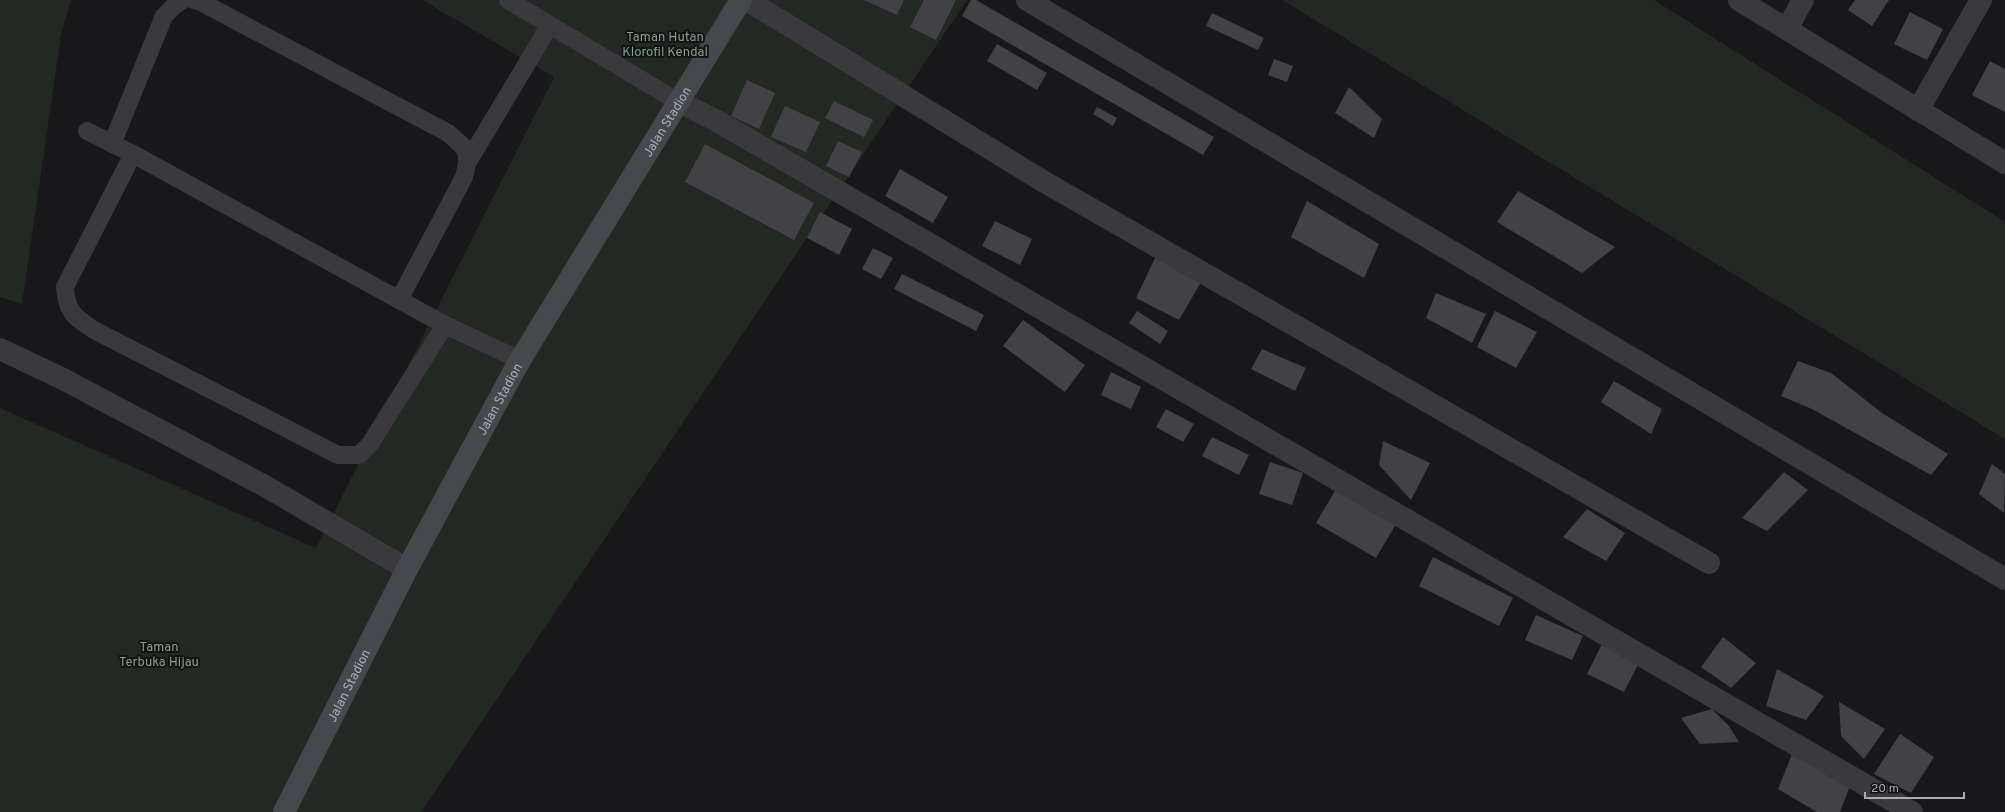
<svg xmlns="http://www.w3.org/2000/svg" width="2005" height="812" viewBox="0 0 2005 812" font-family="Overpass,sans-serif">
	<rect width="100%" height="100%" fill="#181719"/>
	<g fill="#222923">
		<path d="M0,0H71L61,35L22,304L0,297Z"/>
		<path d="M422,0H967L421,812H0V408L316,548L554,77Z"/>
		<path d="M1282,0H1654L2005,222V439Z"/>
	</g>
	<g fill="#424246">
		<path d="M864,0H904L897,15Z"/>
		<path d="M924,0H956L936,40L910,27Z"/>
		<path d="M971,0H976L1214,137L1203,155L962,16Z"/>
		<path d="M1855,0H1889L1872,26L1848,10Z"/>
		<path d="M1910,12L1943,29L1927,60L1894,44Z"/>
		<path d="M1212,13L1264,38L1258,50L1206,26Z"/>
		<path d="M997,44L1047,73L1037,90L987,61Z"/>
		<path d="M1274,59L1293,66L1287,82L1268,75Z"/>
		<path d="M1990,61L2005,69V112L1972,95Z"/>
		<path d="M747,80L775,93L759,129L731,116Z"/>
		<path d="M1349,87L1382,119L1374,138L1335,113Z"/>
		<path d="M834,101L873,120L864,137L825,118Z"/>
		<path d="M785,106L820,122L806,152L771,137Z"/>
		<path d="M1097,107L1117,118L1113,126L1093,114Z"/>
		<path d="M838,141L862,152L849,177L826,166Z"/>
		<path d="M705,144L814,203L794,240L685,182Z"/>
		<path d="M900,169L948,197L933,223L885,196Z"/>
		<path d="M1518,191L1615,247L1582,273L1497,222Z"/>
		<path d="M1307,201L1379,244L1364,278L1291,237Z"/>
		<path d="M820,212L852,229L839,255L807,238Z"/>
		<path d="M995,221L1032,239L1020,265L982,246Z"/>
		<path d="M873,248L893,258L881,279L862,269Z"/>
		<path d="M1156,256L1201,282L1179,320L1136,298Z"/>
		<path d="M902,274L984,315L976,331L894,289Z"/>
		<path d="M1436,293L1486,314L1472,343L1426,318Z"/>
		<path d="M1137,311L1168,331L1160,344L1129,323Z"/>
		<path d="M1495,311L1537,332L1516,368L1477,347Z"/>
		<path d="M1023,320L1085,365L1065,392L1003,346Z"/>
		<path d="M1262,349L1306,368L1295,391L1251,369Z"/>
		<path d="M1798,361L1831,373L1882,413L1948,454L1931,475L1812,409L1781,396Z"/>
		<path d="M1111,372L1141,387L1131,409L1101,395Z"/>
		<path d="M1614,381L1662,409L1651,434L1601,402Z"/>
		<path d="M1166,409L1194,424L1183,442L1156,427Z"/>
		<path d="M1212,437L1249,455L1239,475L1202,456Z"/>
		<path d="M1383,441L1430,463L1411,500L1379,465Z"/>
		<path d="M1270,462L1303,473L1292,505L1259,494Z"/>
		<path d="M1992,464L2005,474L2004,513L1979,494Z"/>
		<path d="M1784,472L1808,490L1767,531L1742,518Z"/>
		<path d="M1336,489L1396,524L1376,558L1316,523Z"/>
		<path d="M1587,509L1625,533L1606,561L1563,537Z"/>
		<path d="M1433,557L1513,598L1499,626L1419,586Z"/>
		<path d="M1536,615L1583,636L1572,660L1525,640Z"/>
		<path d="M1723,637L1756,663L1731,688L1701,667Z"/>
		<path d="M1604,640L1641,659L1624,692L1587,674Z"/>
		<path d="M1777,669L1824,696L1806,720L1766,706Z"/>
		<path d="M1839,702L1885,729L1864,759L1841,736Z"/>
		<path d="M1712,709L1729,726L1739,742L1700,744L1681,718Z"/>
		<path d="M1900,734L1934,757L1911,793L1874,774Z"/>
		<path d="M1793,752L1850,786L1840,812H1817L1778,789Z"/>
	</g>
	<g fill="none" stroke-linecap="round" stroke-linejoin="round">
		<g stroke="#39393e" stroke-width="18">
			<path d="M194,0L199,1L448,133C467,149 471,152 464,177L399,300"/>
			<path d="M508,0L677,101"/>
			<path d="M87,131L133,154L445,325L520,360"/>
			<path d="M112,144L164,16L175,5L183,0"/>
			<path d="M133,154L65,287C66,311 75,318 94,330L338,455H359L370,444L445,325"/>
			<path d="M469,160L550,25"/>
		</g>
		<g stroke="#39393e" stroke-width="22">
			<path d="M747,0L1041,180L1709,563"/>
			<path d="M1027,0L2005,579"/>
			<path d="M1739,0L2005,163"/>
			<path d="M1787,29L1803,0"/>
			<path d="M677,101L715,120L1912,812"/>
			<path d="M1918,110L1981,0"/>
			<path d="M0,349L63,379L265,486L407,569"/>
		</g>
		<path stroke="#47484e" stroke-width="22" id="s1" d="M284,812L407,569L520,360L741,0"/>
	</g>
	<g text-anchor="middle" stroke-width="4" stroke-linejoin="round" paint-order="stroke">
		<g font-size="13" fill="#83a288" stroke="#131214">
			<text x="665" y="41">Taman Hutan<tspan x="665" dy="15">Klorofil Kendal</tspan></text>
			<text x="159" y="651">Taman<tspan x="159" dy="15">Terbuka Hijau</tspan></text>
		</g>
		<g font-size="13" fill="#aaadb8" stroke="#131214">
			<text dy="5" stroke="none"><textPath href="#s1" startOffset="790">Jalan Stadion</textPath></text>
			<text dy="5" stroke="none"><textPath href="#s1" startOffset="466">Jalan Stadion</textPath></text>
			<text dy="5" stroke="none"><textPath href="#s1" startOffset="142">Jalan Stadion</textPath></text>
		</g>
	</g>
	<path d="M1865 792v6h99v-6" fill="none" stroke="#aaadb8" stroke-width="2"/>
	<text x="1871" y="792" font-size="12" fill="#aaadb8" stroke="#131214" stroke-width="3" paint-order="stroke">20 m</text>
</svg>
